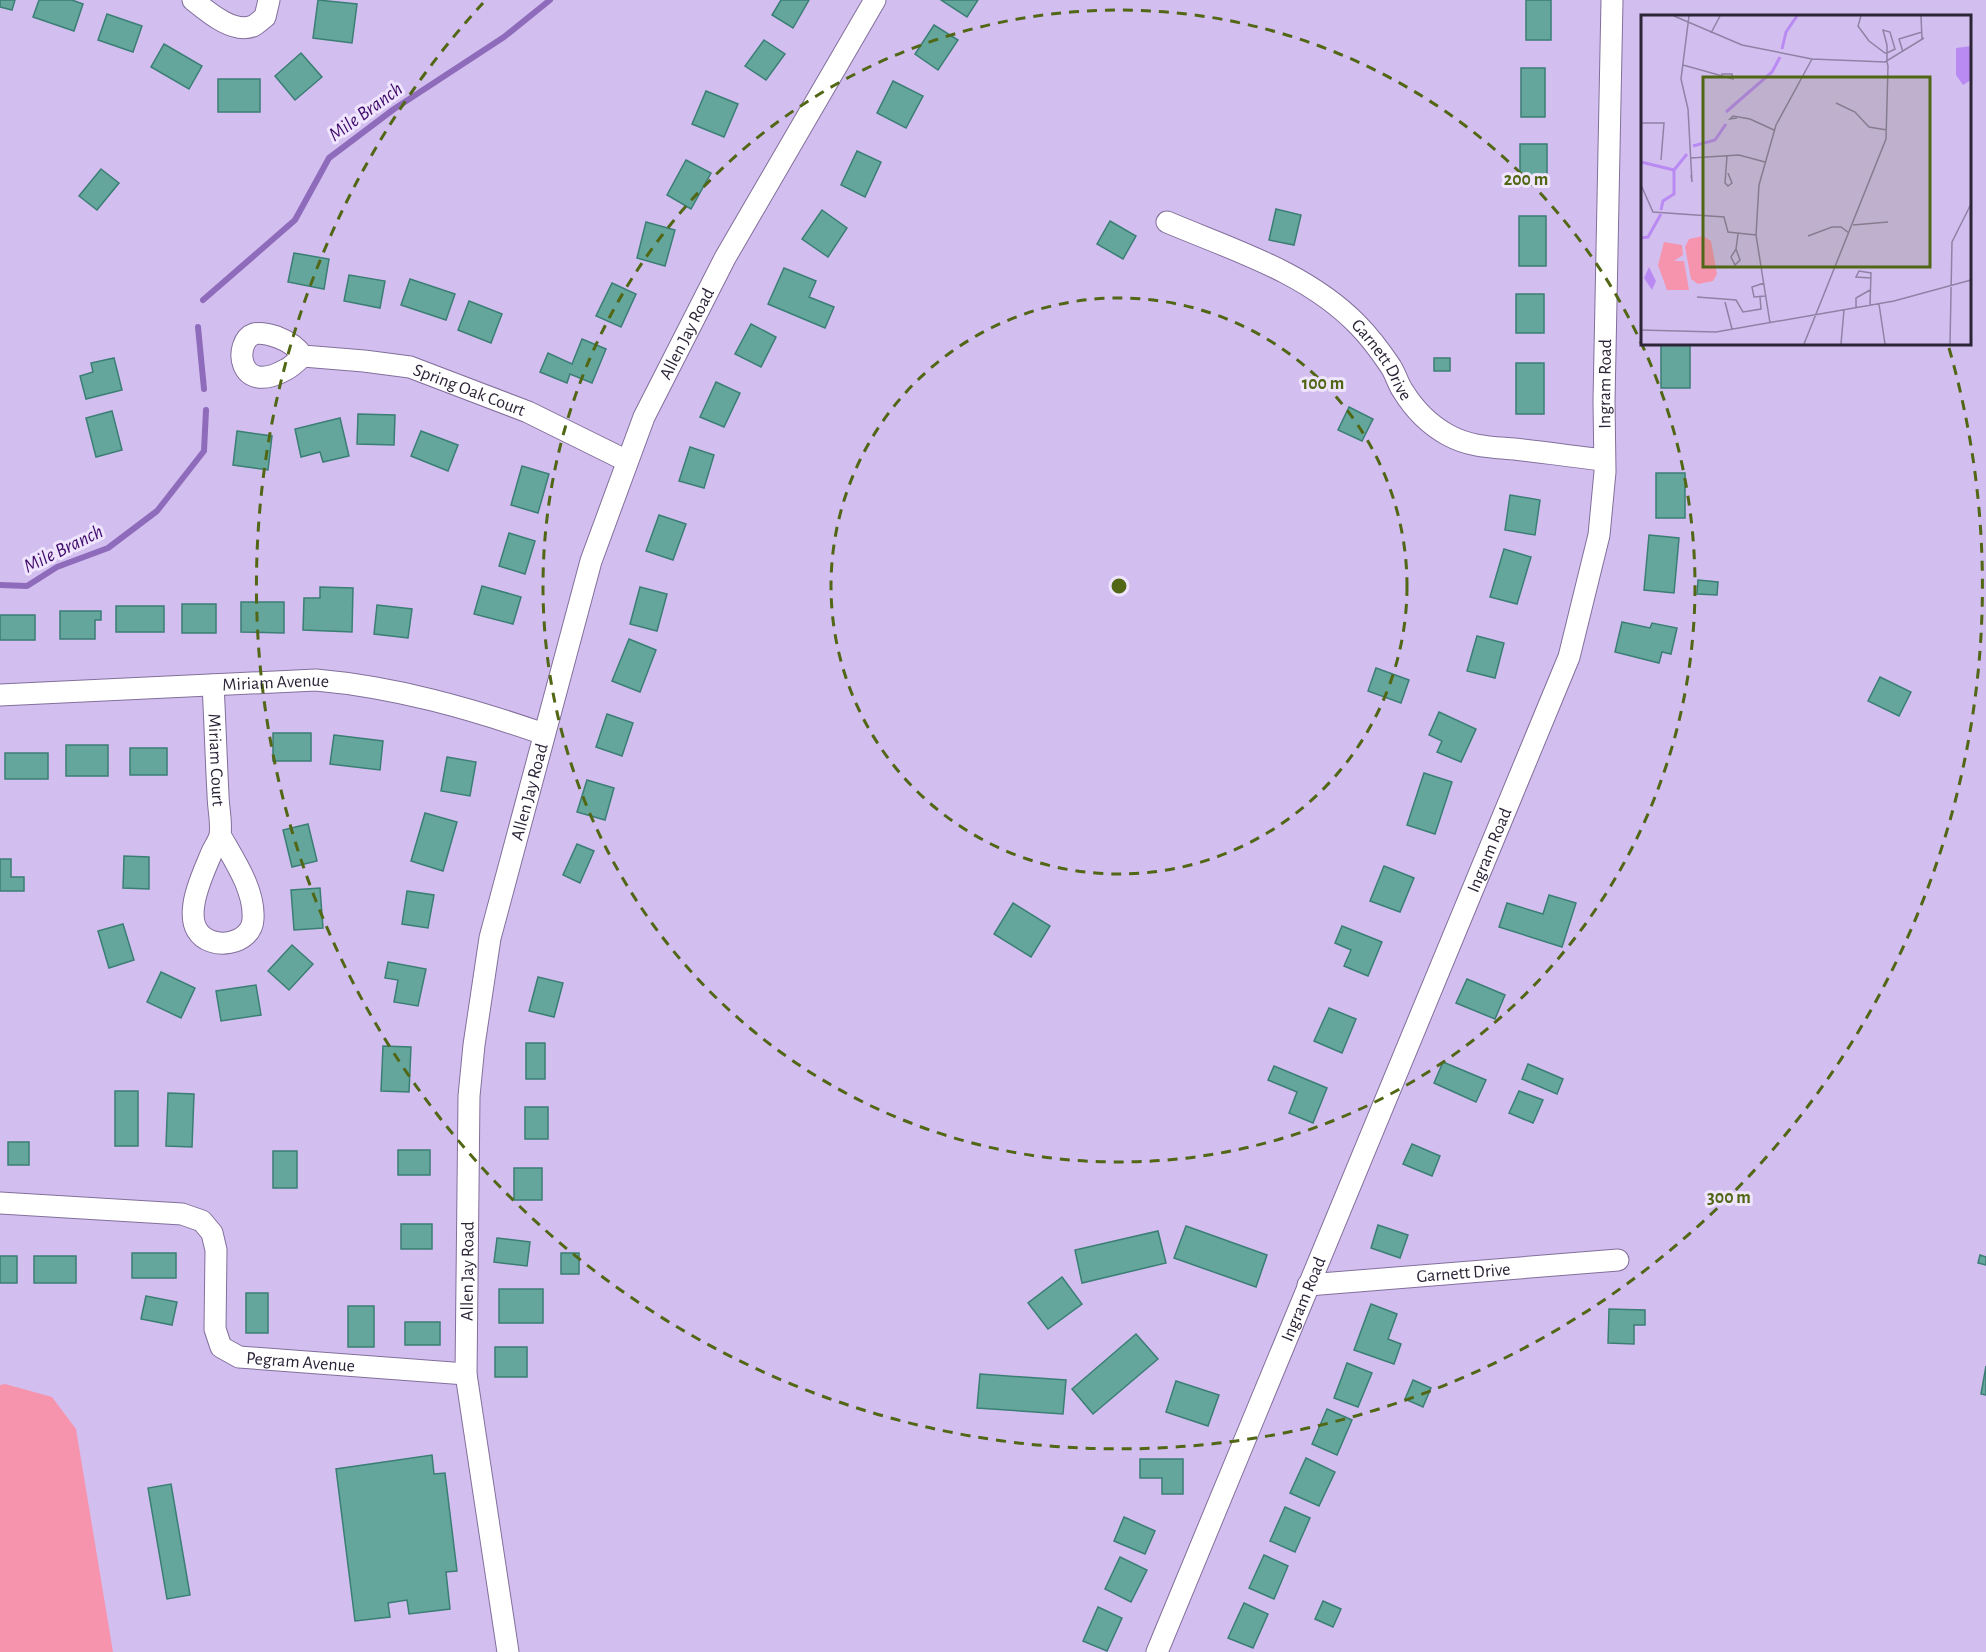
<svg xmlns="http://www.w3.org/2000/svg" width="1986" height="1652" viewBox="0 0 1986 1652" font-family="'Alegreya Sans',sans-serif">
	<rect width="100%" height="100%" fill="#d3bfef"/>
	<path fill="#f694ad" d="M5,1384L52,1397L76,1429L113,1652H0V1385Z"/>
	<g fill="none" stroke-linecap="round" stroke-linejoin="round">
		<g stroke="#8f6bbb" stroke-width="6">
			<path d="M203,300L295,220L329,158L394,109L504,37L550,0"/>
			<path d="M198,327L204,389"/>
			<path d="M0,585L27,586L57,567L108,548L157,511L204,451L206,410"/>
		</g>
	</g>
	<g fill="#64a69c" stroke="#3b7e75" stroke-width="1.5">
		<path d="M0,0H15L12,10L0,7Z"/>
		<path d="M39,0H72L83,4L74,31L33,17Z"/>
		<path d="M318,0L357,4L352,43L313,38Z"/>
		<path d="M781,0H809L793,28L772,15Z"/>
		<path d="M941,0H978L967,17Z"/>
		<rect x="1526" y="0" width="25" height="40"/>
		<path d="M107,14L142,26L133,52L98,40Z"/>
		<path d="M934,25L958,40L938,70L915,54Z"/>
		<path d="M764,40L785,54L766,80L745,66Z"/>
		<path d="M164,44L202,66L189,89L151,67Z"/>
		<path d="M301,53L322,77L295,100L275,76Z"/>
		<rect x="1521" y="68" width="24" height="49"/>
		<rect x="218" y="79" width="42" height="33"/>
		<path d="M893,81L923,96L906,128L877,113Z"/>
		<path d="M706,91L738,104L724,137L692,124Z"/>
		<rect x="1520" y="144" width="27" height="36"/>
		<path d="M857,151L881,162L865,197L841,185Z"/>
		<path d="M686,160L711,173L691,209L667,195Z"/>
		<path d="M101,169L119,183L97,210L79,196Z"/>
		<path d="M1276,209L1301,215L1294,245L1269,240Z"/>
		<path d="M822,210L847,228L828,257L802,239Z"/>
		<rect x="1519" y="216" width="27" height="50"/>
		<path d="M1110,221L1136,236L1123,259L1097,244Z"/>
		<path d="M646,222L675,230L665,266L637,258Z"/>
		<path d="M294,253L329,259L324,289L288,282Z"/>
		<path d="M784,268L816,281L809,297L834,307L825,328L768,304Z"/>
		<path d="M349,275L385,281L380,308L344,301Z"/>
		<path d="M410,279L455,294L446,320L401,305Z"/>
		<path d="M612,283L636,294L621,327L596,316Z"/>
		<rect x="1516" y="294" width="28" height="39"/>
		<path d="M469,301L502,314L491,343L458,330Z"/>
		<path d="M751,324L776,337L761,367L735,354Z"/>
		<path d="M582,339L606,349L592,383L570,374L567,383L540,372L548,353L572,364Z"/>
		<rect x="1661" y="344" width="29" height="44"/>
		<path d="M114,358L122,390L86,399L80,376L93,372L91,363Z"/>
		<rect x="1434" y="358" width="16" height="13"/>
		<rect x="1516" y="363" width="28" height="51"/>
		<path d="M716,382L740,393L724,427L700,417Z"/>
		<path d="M1349,407L1373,419L1362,441L1338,430Z"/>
		<path d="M112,411L122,450L96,457L86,418Z"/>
		<path d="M358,414L395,415L394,445L357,444Z"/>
		<path d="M340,418L349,456L323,462L320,452L301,457L295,429Z"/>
		<path d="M237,431L272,436L268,470L233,465Z"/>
		<path d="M421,431L458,445L448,471L411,456Z"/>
		<path d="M690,447L714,455L704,488L679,481Z"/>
		<path d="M522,466L549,474L538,513L511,505Z"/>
		<rect x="1656" y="473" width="29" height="45"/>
		<path d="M1510,495L1540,500L1535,535L1505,530Z"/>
		<path d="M659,515L686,524L673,560L646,551Z"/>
		<path d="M509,533L535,541L525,574L499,566Z"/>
		<path d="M1649,535L1679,538L1674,593L1644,590Z"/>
		<path d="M1504,549L1531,557L1517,604L1490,597Z"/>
		<path d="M1698,580L1718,582L1717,595L1697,594Z"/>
		<path d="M482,586L521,597L513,624L474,614Z"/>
		<path d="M320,587L353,588L352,632L303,630L304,598H320Z"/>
		<path d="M640,587L667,594L657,631L630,624Z"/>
		<path d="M241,602H284V633L241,632Z"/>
		<rect x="182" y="604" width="34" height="29"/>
		<path d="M377,605L412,609L408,638L374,634Z"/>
		<rect x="116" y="606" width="48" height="26"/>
		<path d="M60,611H101V620H95V639H60Z"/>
		<rect x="0" y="615" width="35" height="25"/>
		<path d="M1622,622L1650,628L1652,623L1677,628L1671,654L1662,652L1659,663L1615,652Z"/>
		<path d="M1477,636L1504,643L1495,678L1467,671Z"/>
		<path d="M629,639L656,650L640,692L612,681Z"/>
		<path d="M1376,668L1409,680L1401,703L1368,691Z"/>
		<path d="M1880,677L1911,692L1899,716L1868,701Z"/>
		<path d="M1439,712L1476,729L1461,762L1437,752L1442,741L1429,735Z"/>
		<path d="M607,714L633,723L622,756L596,747Z"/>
		<rect x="273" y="733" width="38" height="28"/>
		<path d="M334,735L383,741L380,770L330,764Z"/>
		<rect x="66" y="745" width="42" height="31"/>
		<rect x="130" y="748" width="37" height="27"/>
		<rect x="5" y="753" width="43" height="26"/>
		<path d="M447,757L476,762L470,796L441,791Z"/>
		<path d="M1424,773L1452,782L1435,834L1407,825Z"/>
		<path d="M587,780L614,788L605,820L577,812Z"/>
		<path d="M425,813L457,822L443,871L411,861Z"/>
		<path d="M308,824L317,861L292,867L283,830Z"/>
		<path d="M577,844L594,851L580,883L563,875Z"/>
		<path d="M124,856L149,857V889L123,888Z"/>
		<path d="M0,859H11V877H24V891H0Z"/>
		<path d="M1384,866L1414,878L1400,912L1370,901Z"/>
		<path d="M320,888L323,928L294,930L291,890Z"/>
		<path d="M407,891L434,895L428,928L402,924Z"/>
		<path d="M1549,895L1576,903L1562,947L1499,927L1507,903L1543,914Z"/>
		<path d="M1013,903L1050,926L1031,957L994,934Z"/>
		<path d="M123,924L134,960L109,968L98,931Z"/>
		<path d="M1342,926L1382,942L1368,976L1344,966L1351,950L1335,943Z"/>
		<path d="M292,945L313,964L289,990L268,971Z"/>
		<path d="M388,962L426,969L418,1006L394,1002L398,980L385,978Z"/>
		<path d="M161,972L195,988L181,1018L147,1002Z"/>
		<path d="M538,977L563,983L554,1017L529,1011Z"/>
		<path d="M1467,979L1505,995L1495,1019L1456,1003Z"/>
		<path d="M256,985L261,1015L221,1021L216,991Z"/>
		<path d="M1329,1008L1356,1019L1342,1053L1314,1041Z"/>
		<rect x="526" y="1043" width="19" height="36"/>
		<path d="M383,1046L411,1047L409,1092L381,1091Z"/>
		<path d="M1443,1062L1486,1080L1476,1102L1434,1083Z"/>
		<path d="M1528,1064L1563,1079L1557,1094L1522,1079Z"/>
		<path d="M1274,1066L1327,1088L1313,1123L1289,1113L1297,1092L1268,1080Z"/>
		<rect x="115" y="1091" width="23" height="55"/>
		<path d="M1519,1091L1543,1100L1533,1123L1509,1113Z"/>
		<path d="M168,1093L194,1094L192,1147L166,1146Z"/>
		<rect x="525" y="1107" width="23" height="32"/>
		<rect x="8" y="1142" width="21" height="23"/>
		<path d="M1412,1144L1440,1156L1432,1176L1403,1164Z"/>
		<rect x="398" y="1150" width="32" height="25"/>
		<rect x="273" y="1151" width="24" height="37"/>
		<rect x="514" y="1168" width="28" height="32"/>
		<rect x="401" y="1224" width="31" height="25"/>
		<path d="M1378,1225L1408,1235L1400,1258L1371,1248Z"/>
		<path d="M1186,1226L1267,1255L1256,1287L1174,1258Z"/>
		<path d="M1158,1231L1166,1263L1082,1283L1075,1250Z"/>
		<path d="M497,1238L530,1242L527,1266L494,1262Z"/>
		<rect x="132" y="1253" width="44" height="25"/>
		<rect x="561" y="1253" width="18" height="21"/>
		<path d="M1980,1255L1986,1257V1265L1978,1263Z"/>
		<rect x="0" y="1256" width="17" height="27"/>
		<rect x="34" y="1256" width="42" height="27"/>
		<path d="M1062,1277L1082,1304L1048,1329L1028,1303Z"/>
		<rect x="499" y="1289" width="44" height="34"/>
		<rect x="246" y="1293" width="22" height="40"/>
		<path d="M146,1296L177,1302L172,1325L141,1319Z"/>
		<path d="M1371,1304L1397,1314L1388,1339L1401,1344L1394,1364L1354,1350Z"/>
		<rect x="348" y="1306" width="26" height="41"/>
		<path d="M1609,1309L1645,1310V1325H1634V1344L1608,1343Z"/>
		<rect x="405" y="1322" width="35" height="23"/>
		<path d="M1136,1334L1158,1359L1093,1414L1072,1389Z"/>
		<rect x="495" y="1347" width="32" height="30"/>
		<path d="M1347,1363L1372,1373L1358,1407L1334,1398Z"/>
		<path d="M1986,1366V1395L1981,1394Z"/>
		<path d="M980,1374L1066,1380L1063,1414L977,1408Z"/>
		<path d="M1413,1380L1431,1388L1423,1407L1405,1399Z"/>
		<path d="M1176,1381L1219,1395L1208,1426L1166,1412Z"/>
		<path d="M1327,1409L1352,1420L1337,1455L1312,1444Z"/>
		<path d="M432,1455L434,1474L445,1473L457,1571L446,1572L450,1609L409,1614L407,1600L388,1603L390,1617L355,1621L336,1469Z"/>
		<path d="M1306,1458L1335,1472L1319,1506L1290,1493Z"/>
		<path d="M1140,1459H1183V1494H1162V1478H1140Z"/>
		<path d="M171,1484L190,1595L167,1599L148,1488Z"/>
		<path d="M1285,1507L1310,1518L1295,1552L1270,1541Z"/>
		<path d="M1124,1517L1155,1531L1145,1554L1114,1541Z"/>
		<path d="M1264,1555L1288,1566L1274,1599L1249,1588Z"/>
		<path d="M1120,1557L1147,1570L1131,1602L1105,1589Z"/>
		<path d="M1323,1601L1341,1609L1333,1627L1315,1619Z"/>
		<path d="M1244,1603L1268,1614L1253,1648L1228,1638Z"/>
		<path d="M1098,1607L1122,1618L1107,1651L1083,1641Z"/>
	</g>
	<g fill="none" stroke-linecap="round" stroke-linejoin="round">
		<g stroke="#826f9b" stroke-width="23">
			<g id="minor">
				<path d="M193,0C208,12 233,34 253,26C257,24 262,19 265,17L269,0"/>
				<path id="s1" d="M1167,222C1233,250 1306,272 1357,324C1370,337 1381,352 1391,367C1396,375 1398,384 1403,391C1414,409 1430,425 1448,435C1470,447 1491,447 1514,449C1544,452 1575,457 1604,460"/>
				<path id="s2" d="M303,356C298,360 292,367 285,370C237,397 233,341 254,334C261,332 271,335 277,337C288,341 296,346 303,356L364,361L410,367L528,412L627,461"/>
				<path id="s3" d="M213,685C215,721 216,758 218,794C218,807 222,823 220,835C219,841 214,847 212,852C204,871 185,910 197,930C210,952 252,945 253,919C255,890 234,860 220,835"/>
				<path id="s4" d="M0,695L316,680C395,687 469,708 544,734"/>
				<path id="s5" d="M0,1203L182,1214L202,1221L212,1233L216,1250L215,1329L221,1347L239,1357L466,1374"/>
				<path id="s6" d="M1308,1285L1618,1260"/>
				<path id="s7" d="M508,1652L466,1374L469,1096L474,1045L490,938L591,561L644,417L725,258L875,0"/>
				<path id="s8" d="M1157,1652L1569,657L1599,535L1605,472L1604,401L1612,0"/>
			</g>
		</g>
		<use href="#minor" stroke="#fff" stroke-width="21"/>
	</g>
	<g fill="none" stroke="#516715" stroke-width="3" stroke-dasharray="10 8">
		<circle cx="1119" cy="586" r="288"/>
		<circle cx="1119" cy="586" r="576"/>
		<path d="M1949 348A863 863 0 1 1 483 3"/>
	</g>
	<g text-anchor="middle" stroke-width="6" stroke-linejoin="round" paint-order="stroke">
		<g font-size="18" fill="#2c2437" stroke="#efe5fe">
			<text dy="6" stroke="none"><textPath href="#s7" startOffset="1356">Allen Jay Road</textPath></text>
			<text dy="6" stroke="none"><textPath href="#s1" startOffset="261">Garnett Drive</textPath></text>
			<text dy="6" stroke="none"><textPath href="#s8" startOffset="1354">Ingram Road</textPath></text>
			<text dy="6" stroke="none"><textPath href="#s2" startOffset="334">Spring Oak Court</textPath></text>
			<text dy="6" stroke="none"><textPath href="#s4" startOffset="276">Miriam Avenue</textPath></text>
			<text dy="6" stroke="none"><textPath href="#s3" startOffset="75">Miriam Court</textPath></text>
			<text dy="6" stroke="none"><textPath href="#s7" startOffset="870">Allen Jay Road</textPath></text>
			<text dy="6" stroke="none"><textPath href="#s8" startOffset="868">Ingram Road</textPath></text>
			<text dy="6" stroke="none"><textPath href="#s7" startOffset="384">Allen Jay Road</textPath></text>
			<text dy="6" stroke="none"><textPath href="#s6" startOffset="156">Garnett Drive</textPath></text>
			<text dy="6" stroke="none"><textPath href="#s8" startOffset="382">Ingram Road</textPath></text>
			<text dy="6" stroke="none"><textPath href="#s5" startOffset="417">Pegram Avenue</textPath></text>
		</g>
		<g font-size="20" font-style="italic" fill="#400a69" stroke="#efe5fe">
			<text transform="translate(365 111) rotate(-36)" y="7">Mile Branch</text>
			<text transform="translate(63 548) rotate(-26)" y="7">Mile Branch</text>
		</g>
	</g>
	<g transform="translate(1641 15)">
		<rect width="330" height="330" fill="#d3bfef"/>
		<path d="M62,221L70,226L76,259L72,266L57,269L50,264L44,232L48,224ZM23,227L41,230L42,240L33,246H43L48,275H26L17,250Z" fill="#f694ad"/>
		<path d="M330,31V65L322,70L315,60V33ZM8,252L15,266L11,275L3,263Z" fill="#ba8af3"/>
		<path fill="none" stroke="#ba8af3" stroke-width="3" d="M141,34L145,17L156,1M85,97L131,57L139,42M52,131L74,125L85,109M0,147L33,155L46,139M20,195L22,186L33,179V156M0,223L7,222L20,199"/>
		<path fill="none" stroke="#9081a5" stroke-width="1.5" d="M33,1L101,30L171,44L244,47L283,23M48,1L40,64L47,94L51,167L50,160M280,1L281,24M70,18L79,1M262,37L258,24L281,17M42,50L92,64L91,59H80M195,88L214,97L228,112L246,115M96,103L89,104L92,101L109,104L133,115M0,108H23L20,145M86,141L84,168L87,171L91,168L87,158M50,143L98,140L124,147M0,170L12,197L83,202L87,217L115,220M212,210L247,207M167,221L191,212H200L208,218M95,234L99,245L94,250L90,242L95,234L97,219M123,268L111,272L113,282L124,281M56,282L95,285L102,297L120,294L119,282M84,287L91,314M238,289L244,329M229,290L230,258L218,256L215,262L230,263M215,293V283L229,275M129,308L115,220L118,170L135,110L171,44M0,315L75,317L253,286L330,265M163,329L245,124L247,51L246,47V30L242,15L249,17L254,34L246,38H244L228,26L217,11L220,1M200,329L203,295M309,329L311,227L330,189"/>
		<path fill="#516715" fill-opacity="0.15" stroke="#516715" stroke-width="3" d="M62,62H289V252H62Z"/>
		<rect width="330" height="330" fill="none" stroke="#2c2437" stroke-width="3"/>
	</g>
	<circle cx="1119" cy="586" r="9" fill="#516715" stroke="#efe5fe" stroke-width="3"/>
	<g font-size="18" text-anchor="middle" font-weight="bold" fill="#516715" stroke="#efe5fe" stroke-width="6" stroke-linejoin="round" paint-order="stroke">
		<text x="1526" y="185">200 m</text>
		<text x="1323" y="389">100 m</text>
		<text x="1729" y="1203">300 m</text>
	</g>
</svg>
